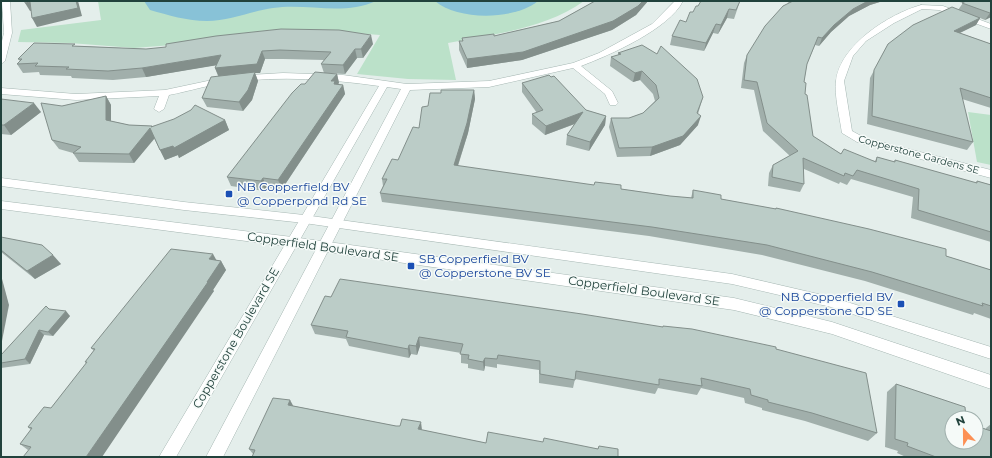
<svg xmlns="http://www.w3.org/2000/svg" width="992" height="458" viewBox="0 0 992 458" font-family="Montserrat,sans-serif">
	<rect width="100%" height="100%" fill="#e4eeeb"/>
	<g fill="#bbe1c9">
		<path d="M98,1H584C545,29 494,34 448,43L456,80L408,79L357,74L380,35L341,32L134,48L70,43L18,42L21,30L101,20Z"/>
		<path d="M968,112L991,115V165L977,162Z"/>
	</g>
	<g fill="#88c2d7">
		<path d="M144,1H376C343,16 308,3 273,8C251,11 230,21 207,21C187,21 168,15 150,10Z"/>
		<path d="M435,1H538C515,20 458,21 435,1Z"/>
	</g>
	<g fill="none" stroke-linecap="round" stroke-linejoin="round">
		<g stroke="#a6b7b3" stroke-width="1">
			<g id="minor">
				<path d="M2,1H10L12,33L5,61L1,64V45L4,33Z"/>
				<path d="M675,1H683C669,29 610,55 581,66L612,91L618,103L616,105H610L605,94L573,68L489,87L410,90L223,457H206L401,89L387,87L176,457H159L379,86C330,79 281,76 232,82C211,84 190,91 169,95L164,109L159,112L154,109L159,96L76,100L1,94V88L76,94L165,90L231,76L283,73L343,75L407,84L489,81L573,63L599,53L652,24Z"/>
				<path d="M921,5L943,6L991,24V29L939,10L922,9L894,23L866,41L853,56L844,81L852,131L865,138L991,170V178L857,142L842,133C840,119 834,94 836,81C840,45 889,14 921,5Z"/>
			</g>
		</g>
		<g stroke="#a6b7b3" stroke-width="1">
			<g id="tertiary">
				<path d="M1,178L184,202L304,215L732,274L831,297L991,347V359L831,307L732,284L304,223L184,210L1,186Z"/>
				<path d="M1,201L292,237L734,298L832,322L991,375V389L832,334L734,310L292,247L1,209Z"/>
			</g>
		</g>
		<use href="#minor" fill="#fff" fill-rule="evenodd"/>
		<use href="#tertiary" fill="#fff" fill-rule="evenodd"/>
	</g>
	<g fill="#a1afab">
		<path d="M595,1H648L636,15L612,30L522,60L467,68L459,50V41H462V38L494,36L559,21Z"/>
		<path d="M701,1H740L734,19L727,18L718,34L713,33L704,51L670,45L672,36L686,22L698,6Z"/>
		<path d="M786,1H883L870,5L849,16L831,32L819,46L815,45L807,64L804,82L805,94L813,136L841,154L875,161L877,157L894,162L895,160L976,183L977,181L991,185V242L911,218L913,197L851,179L847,185L840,182L839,184L804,169V184L800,192L768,186L769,173L773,165L790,156L763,131L754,90L741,88L744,63L747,55L789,3Z"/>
		<path d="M956,1H991V17L985,20L980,18L976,25L960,33L991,44V108L962,99L973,142L967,150L867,124L870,78L888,44L958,10L963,3Z"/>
		<path d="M373,44L363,58H357L345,74L324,73L321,64L324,60L283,59H265L260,73H255L258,81L252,100L243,111L207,107L202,98L218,76L215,68L216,65L146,77L113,80L72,78L71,76L40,75L39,72L23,73L17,64L20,61L18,59L76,46L146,49Z"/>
		<path d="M618,53L703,97L698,114V125L680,145L650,156L617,157L609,127L611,118H629L643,113L655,101L653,94L640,80L633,82L610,66L611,57L618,55Z"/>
		<path d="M337,74L339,83L338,84L343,85L345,94L282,189L267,188L265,191L231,186L227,177L305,84Z"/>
		<path d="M522,83L586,110L606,116L605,125L589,151L566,145L567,135L575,124L545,135L532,124V114L537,113L522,92Z"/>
		<path d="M474,90L475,99L468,133L458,166L621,189L670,196L691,198L693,190L721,199L775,209L776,208L946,256L991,270V319L974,313L973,315L865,281L762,255L649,236L382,202L380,193L383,186L382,179L398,160L419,128L428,106L441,93Z"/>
		<path d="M106,96L111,105V121L129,125L152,126L225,120L229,130L179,158L178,155L165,160L154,138L134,163L79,162L73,153L59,149L52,140L62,106Z"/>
		<path d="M1,99L41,112L11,135L1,134Z"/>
		<path d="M1,237L61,264L35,279L1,252Z"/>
		<path d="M216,260L221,261L226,270L213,290L214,291L28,450L20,444L31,430L28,427L51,408L87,363L85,362L94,351L91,348Z"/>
		<path d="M49,309L70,316L53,336L44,335L30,364L1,368V355Z"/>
		<path d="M311,325L663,327V326L776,349L877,433L868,441L805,421L762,410V408L745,403L744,398L701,388L697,395L658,388L655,394L575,379L573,388L539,383V370L497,364V368L485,366L484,371L468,368V364L461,363V353L420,346L417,355L411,354L409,358L349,346L346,339L315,334Z"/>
		<path d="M896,384L952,418L986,429V428L991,424V457H906L897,453L898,451L885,447L887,392Z"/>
		<path d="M294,406L396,426L422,430L486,443L543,442L598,449L599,446L618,457L253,454L249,449Z"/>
	</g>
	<g fill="#838f8b">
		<path d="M76,1H78L82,16L37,27L32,18Z"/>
		<path d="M643,1H648L636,15L612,30L522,60L467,68V59Z"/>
		<path d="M868,1H883L870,5L849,16L831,32L819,46L822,38L834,25L853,9Z"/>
		<path d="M30,2L36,10L30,11L25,3Z"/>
		<path d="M729,9L727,18L718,34L721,25Z"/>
		<path d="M990,13H991V17L985,20Z"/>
		<path d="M980,18L976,25L949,38L954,31Z"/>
		<path d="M716,24L713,33L704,51L706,43Z"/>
		<path d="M371,35L373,44L363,58L361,49Z"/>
		<path d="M355,49L357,58L345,74L343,65Z"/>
		<path d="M262,51L265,59L260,73H255L258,81L252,100L243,111L239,102L219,77L215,68Z"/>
		<path d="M221,55L224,64L146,77L142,68Z"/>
		<path d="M642,71L640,80L633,82L635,73Z"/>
		<path d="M337,74L339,83L336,86L331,81Z"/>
		<path d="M343,85L345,94L282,189L278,180Z"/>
		<path d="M474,90L475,99L468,133L455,174L454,165Z"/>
		<path d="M106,96L111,105V129L106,120Z"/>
		<path d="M34,103L41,112L11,135L4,125Z"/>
		<path d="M583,112L582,121L545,135L546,126Z"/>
		<path d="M606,116L605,125L589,151L590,142Z"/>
		<path d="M701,116L698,125L680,145L650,156L652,147Z"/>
		<path d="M225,120L229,130L179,158L178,155L165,160L160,150Z"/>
		<path d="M150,128L155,138L134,163L129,154Z"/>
		<path d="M263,178L267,188L265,191L261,181Z"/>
		<path d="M213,254L218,263L209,259Z"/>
		<path d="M53,255L61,264L35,279L27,271Z"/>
		<path d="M221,261L226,270L213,290L214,291L102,457H86Z"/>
		<path d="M1,275L9,305L1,346Z"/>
		<path d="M66,311L70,316L53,336L48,332Z"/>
		<path d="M39,330L44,335L30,364L25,359Z"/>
		<path d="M419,337L420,346L417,355L416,346Z"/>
		<path d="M409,345L411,354L409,358L408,349Z"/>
		<path d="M485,358V366L484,371L483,362Z"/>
		<path d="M290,400L295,409L288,405Z"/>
		<path d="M421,422L422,430L418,429Z"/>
	</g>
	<g fill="#bbccc7" stroke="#838f8b">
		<path d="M25,1H76L78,8L32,18L30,2L25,3Z"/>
		<path d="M595,1H643L638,6L613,21L523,52L467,59L459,41H463L462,38L494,34V36L559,21Z"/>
		<path d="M701,1H740L736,10L729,9L721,25L716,24L706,43L672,36L680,20L686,22L690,12H693L696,6H698Z"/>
		<path d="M793,1H868L853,9L834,25L822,38L818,37L807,64L804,82L806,83L805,94L807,95L813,136L841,154L844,149L876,162L877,157L895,162V160L977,183V181L991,185V232L918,210L919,189L857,170L853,176L845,173L844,176L803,158L804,184L772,177L773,165L798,151L767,123L757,82L744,80L747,55L765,26L783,6Z"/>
		<path d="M966,1H991V13H990L962,3Z"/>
		<path d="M952,7L980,18L954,31L991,44V98L960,88L973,142L872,116L874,70L888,44L913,25Z"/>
		<path d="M281,29L339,30L371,35L361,49H355L343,65L321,64L331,52L280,50L262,51L257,64L215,68L221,55L142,68L108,71L66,69L69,67L35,66L38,63L17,64L22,59H18L34,43L75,44L72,46L146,49L166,47V44L216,36Z"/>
		<path d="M642,45L657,54L661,46L697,79L703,97L697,113L701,116L683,136L652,147L619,148L611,118H629L643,113L659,98L656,85L642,71L635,73L611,57L621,54L618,53Z"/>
		<path d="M255,72L248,90L239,102L202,98L211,77Z"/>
		<path d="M315,72L337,74L331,81H335L334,84L343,85L278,180L263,178L261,181L227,177L292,93L301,84H305Z"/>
		<path d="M549,75L551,77L554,76L586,110L606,116L590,142L567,135L583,112L546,126L532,114L543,110L522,83Z"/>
		<path d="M441,90H474L467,123L454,165L594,185L595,182L621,185V189L670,196L693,198V190L721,195V199L776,209V208L869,229L946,249V256L991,270V306L982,303L983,306L872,272L767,245L652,227L380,193L387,179H382L392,159L398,160L413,127L419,128L422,107L428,106L430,93H441Z"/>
		<path d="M106,96V120L129,125L152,126L151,127L174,119L191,110L195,105L225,120L174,148L173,146L160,150L150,128L129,154L73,153L81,147L52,140L41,103L62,106Z"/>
		<path d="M1,99L34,103L4,125H1Z"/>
		<path d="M1,237L42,245L53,255L27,271L1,250Z"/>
		<path d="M171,249L213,254L209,259L221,261L207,282H208L86,457H23L31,447L20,444L32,428L28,427L44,407L51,408L87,362H85L95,349L91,348Z"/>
		<path d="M340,279L582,314L663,327V326L692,329L776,347V349L866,373L877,433L812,413L768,402V400L751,395L750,389L701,378L702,386L659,379V385L576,371L575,380L540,374V361L498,355L497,359L485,358L483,362L468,359L469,355L460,354L463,344L419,337L416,346L409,345L408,349L346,337L348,331L311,325L325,296L331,297Z"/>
		<path d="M46,306L49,309L66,311L48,332L39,330L25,359L1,363V355Z"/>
		<path d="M896,384L965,407L966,418H952V442H976V426L991,431V457H936L907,446L908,443L895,439Z"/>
		<path d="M273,398L290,400L288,405L396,426H400L402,419L421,422L418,429L486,443L488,432L543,442L544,438L598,449L599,446L618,449V457H252L255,450L249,449Z"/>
	</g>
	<g fill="#1a4fb4" stroke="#f5faf8" stroke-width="1.5">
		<rect x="225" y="190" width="8" height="8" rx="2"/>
		<rect x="407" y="262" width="8" height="8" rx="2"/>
		<rect x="897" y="300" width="8" height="8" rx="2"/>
	</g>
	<g text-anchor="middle" stroke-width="3" stroke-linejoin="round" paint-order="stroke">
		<g font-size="10" fill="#21423c" stroke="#f5faf8">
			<text transform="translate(919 154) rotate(15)" y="4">Copperstone Gardens SE</text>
		</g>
		<g font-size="12" fill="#164399" stroke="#f5faf8" text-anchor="start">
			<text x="237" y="191">NB Copperfield BV<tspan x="237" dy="14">@ Copperpond Rd SE</tspan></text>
			<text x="419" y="263">SB Copperfield BV<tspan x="419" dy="14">@ Copperstone BV SE</tspan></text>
			<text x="893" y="301" text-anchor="end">NB Copperfield BV<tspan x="893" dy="14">@ Copperstone GD SE</tspan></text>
		</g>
		<g font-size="12" fill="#21423c" stroke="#f5faf8">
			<text transform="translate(323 247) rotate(8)" y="4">Copperfield Boulevard SE</text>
			<text transform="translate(644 291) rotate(8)" y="4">Copperfield Boulevard SE</text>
			<text transform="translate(236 338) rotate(-60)" y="4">Copperstone Boulevard SE</text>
		</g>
	</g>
	<rect width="992" height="458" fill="none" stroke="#21423c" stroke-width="4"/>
	<g transform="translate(964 430) rotate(338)"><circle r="19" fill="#f5faf8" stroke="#a0b0ad"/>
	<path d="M0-3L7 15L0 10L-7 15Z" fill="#fc9054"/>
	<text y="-6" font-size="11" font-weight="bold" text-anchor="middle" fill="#21423c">N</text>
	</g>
</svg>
